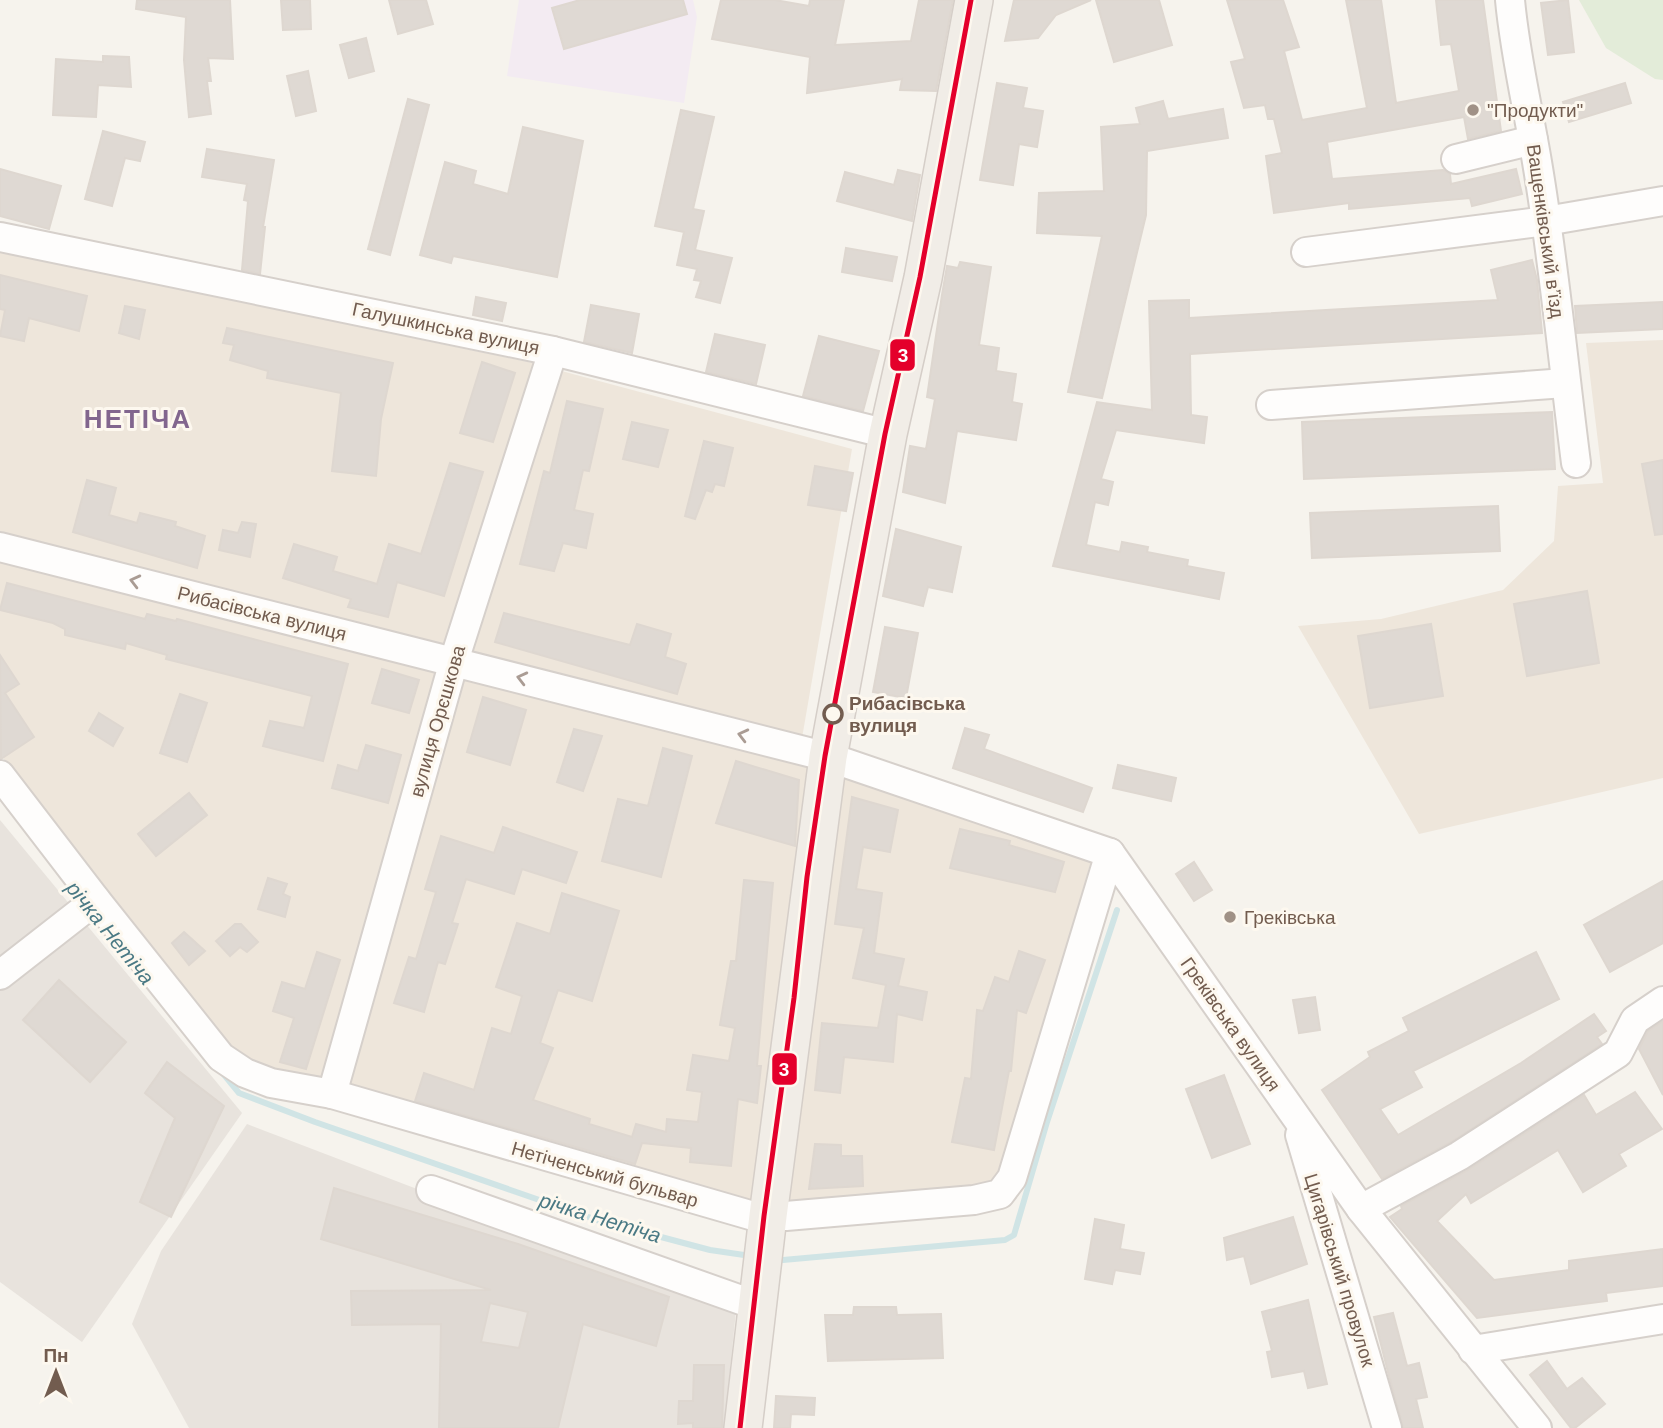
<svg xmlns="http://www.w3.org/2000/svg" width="1663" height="1428" viewBox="0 0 1663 1428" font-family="Helvetica,sans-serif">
	<rect width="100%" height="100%" fill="#f6f3ed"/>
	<g fill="#eee6db">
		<path d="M0,252L528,362L852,449L802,738L0,536Z"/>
		<path d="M1663,340V778L1419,834L1298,626L1381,619L1503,590L1554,541L1558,486L1603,483L1586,343Z"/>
		<path d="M0,560L814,764L754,1206L254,1067L225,1047L0,754Z"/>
		<path d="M836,773L1092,857L1006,1165L992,1185L787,1204Z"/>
	</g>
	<g fill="#e8e3dd">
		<path d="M0,820L242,1113L82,1342L0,1282Z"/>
		<path d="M247,1124L736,1311L724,1428H189L132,1324L161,1251Z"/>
	</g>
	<path fill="#f3ebf2" d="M519,0H693L697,17L684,103L507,76Z"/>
	<path fill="#e3ecd9" d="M1579,0H1663V80L1655,79L1606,48Z"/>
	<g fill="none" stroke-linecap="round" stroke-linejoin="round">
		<g stroke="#d0e4e5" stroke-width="6">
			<path d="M221,1071L239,1093L315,1122L597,1220L710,1250L751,1256"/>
			<path d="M775,1259L783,1260L1005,1240L1014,1235L1047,1122L1117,910"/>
		</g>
	</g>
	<g fill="#dfd9d3" stroke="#ded7d0" stroke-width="2" fill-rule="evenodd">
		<path d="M137,0H230L233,59L208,58L211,81H207L211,114L189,117L184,60L186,17L136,9Z"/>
		<path d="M281,0H310L311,29L283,30Z"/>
		<path d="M389,0H426L433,24L398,34Z"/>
		<path d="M580,0H683L687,14L564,49L552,8Z"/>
		<path d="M721,0H775L809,6L810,0H844L835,45L911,41L919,0H953L936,91L900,90L902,79L807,93L810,57L712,39Z"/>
		<path d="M1014,0H1091L1056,15L1038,38L1005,41Z"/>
		<path d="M1096,0H1159L1172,45L1114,62Z"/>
		<path d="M1227,0H1283L1299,47L1284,51L1302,120L1367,108L1346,0H1381L1396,103L1459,91L1451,44L1441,45L1436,0H1483L1501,131L1468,139L1464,117L1327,142L1332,179L1443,170L1450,174L1451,184L1516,169L1522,194L1472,206L1470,198L1349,209V203L1274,213L1266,156L1282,153L1274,119H1268L1265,105L1244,108L1231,62L1245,59Z"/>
		<path d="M1568,0L1574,52L1548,55L1541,3Z"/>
		<path d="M366,38L374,71L349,78L340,45Z"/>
		<path d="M103,56L129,57L131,87L98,85L96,117L53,115L56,59L103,62Z"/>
		<path d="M308,71L316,111L296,116L287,76Z"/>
		<path d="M997,83L1027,88L1023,108L1043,111L1037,147L1019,144L1013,185L980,180Z"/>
		<path d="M1625,83L1631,103L1569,122L1563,102Z"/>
		<path d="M408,99L429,105L390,255L368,249Z"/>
		<path d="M1163,101L1168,119L1223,109L1228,138L1147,151L1146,215L1102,398L1068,392L1102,236L1037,233L1039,193L1104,191L1101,127L1140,124L1136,108Z"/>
		<path d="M681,110L714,117L693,209L704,211L695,250L732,258L720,303L696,297L701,281L694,280L697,269L677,265L684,232L655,226Z"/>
		<path d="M523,127L583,141L557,277L453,256L451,263L420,255L445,162L476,171L473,184L508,194Z"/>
		<path d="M103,131L145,142L140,161L125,158L112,206L85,199Z"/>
		<path d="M207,149L274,160L263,227H265L260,274L242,270L248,201L244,200L247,184L202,177Z"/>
		<path d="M0,169L61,186L49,229L0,216Z"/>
		<path d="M898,170L920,175L912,221L837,201L845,172L894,185Z"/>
		<path d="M846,248L897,257L892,281L842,272Z"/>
		<path d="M1532,260L1537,280L1542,333L1190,354L1191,415L1207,417L1204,443L1116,430L1101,479L1113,482L1108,505L1095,502L1086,545L1120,552L1122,542L1148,547L1147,552L1188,560L1187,566L1224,573L1219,599L1053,566L1097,402L1152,410L1149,301L1189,300V318L1498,300L1491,270Z"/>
		<path d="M960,262L991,267L979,345L999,348L996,371L1016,374L1012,402L1022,404L1016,440L957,431L945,503L903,492L910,446L926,449L935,399L927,397L942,295L947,266L958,268Z"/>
		<path d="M0,275L87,296L79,331L29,318L24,341L0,336L5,310L0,309Z"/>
		<path d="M476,297L506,303L502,321L473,315Z"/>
		<path d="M1663,302V329L1577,333L1575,306Z"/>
		<path d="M591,305L639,314L632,353L584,342Z"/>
		<path d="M125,306L145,310L139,339L119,333Z"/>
		<path d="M227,328L393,363L381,419L376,476L332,471L341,393L267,378L268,371L230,360L234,345L223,343Z"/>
		<path d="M715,334L765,345L756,384L706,372Z"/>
		<path d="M819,336L879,351L863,411L803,396Z"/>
		<path d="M482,362L515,373L493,442L460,433Z"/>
		<path d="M567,401L603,409L589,471L583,470L574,510L593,514L586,548L563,543L554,571L520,564L544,471L550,473Z"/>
		<path d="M1552,412L1555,469L1304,479L1302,422Z"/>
		<path d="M632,422L668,430L658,467L623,459Z"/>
		<path d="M704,441L733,448L724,486L715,484L712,492L706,490L695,519L685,516Z"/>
		<path d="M1663,460V534L1655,535L1642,464Z"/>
		<path d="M450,463L483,472L444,596L397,582L388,617L348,607L351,599L283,578L294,544L337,557L333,571L377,584L389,544L421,554Z"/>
		<path d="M815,466L853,473L846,511L808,505Z"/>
		<path d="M87,480L116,488L109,515L137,523L140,513L176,522L175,526L205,536L197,568L73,532Z"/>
		<path d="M1498,506L1500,551L1312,558L1310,513Z"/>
		<path d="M242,522L256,524L250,557L219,550L223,530L238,533Z"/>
		<path d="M896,529L961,547L952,592L928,587L923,606L883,596Z"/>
		<path d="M7,583L145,619L147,614L176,621L177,619L348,664L323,761L263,746L270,721L304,728L312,696L166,659L167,655L126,643L125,649L65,635V629L53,623L0,610Z"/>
		<path d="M1587,591L1599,663L1527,676L1514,604Z"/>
		<path d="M504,613L630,645L637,624L671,634L665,657L686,664L677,694L495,642Z"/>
		<path d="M1431,624L1443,696L1370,708L1358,636Z"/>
		<path d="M885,627L918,633L906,698L873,692Z"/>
		<path d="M0,655L19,684L5,693L34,737L1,759Z"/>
		<path d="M382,669L419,680L409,713L372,703Z"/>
		<path d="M180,694L207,703L187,762L160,753Z"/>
		<path d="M483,697L526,710L510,765L467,752Z"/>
		<path d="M99,713L123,728L113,746L89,731Z"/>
		<path d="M965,728L989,735L984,749L1092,788L1083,812L953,768Z"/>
		<path d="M574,729L602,736L583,791L557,782Z"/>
		<path d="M366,745L401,755L388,803L332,788L338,765L358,771Z"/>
		<path d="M663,748L692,756L661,877L602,861L618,799L648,806Z"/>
		<path d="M736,761L799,780L795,846L716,823Z"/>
		<path d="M1118,765L1176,778L1171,801L1113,788Z"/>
		<path d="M189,793L207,815L156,856L138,834Z"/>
		<path d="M852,797L898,810L890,852L863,847L856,889L882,893L874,953L904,959L898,986L927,992L922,1020L897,1014L893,1062L844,1057L840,1093L815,1090L822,1023L878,1028L886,985L853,978L864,928L835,924Z"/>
		<path d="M503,827L577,852L566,883L522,869L514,894L466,879L452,923L458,924L445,964L438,962L424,1012L394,1003L409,957L416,959L436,892L425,889L441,836L494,853Z"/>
		<path d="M960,829L1010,841L1009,845L1064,862L1055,892L950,868Z"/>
		<path d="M1194,862L1212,890L1194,901L1176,874Z"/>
		<path d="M268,878L287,884L283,894L290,897L285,917L258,909Z"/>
		<path d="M744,880L773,883L757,1066H761L757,1103L738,1099L731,1166L690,1162L691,1148L642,1143L635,1164L415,1101L424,1073L474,1090L492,1028L511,1034L522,996L496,987L517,923L550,934L562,893L619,911L592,1001L558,990L540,1043L553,1048L533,1100L590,1119L589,1124L632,1137L636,1124L666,1132L667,1119L698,1122L702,1092L687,1090L693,1055L729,1061L735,1028L720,1025L731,961H736Z"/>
		<path d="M1663,881V943L1610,972L1584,925Z"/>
		<path d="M235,924H241L258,942L247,952L240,947L230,956L216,941Z"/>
		<path d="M184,932L205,951L189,965L172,943Z"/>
		<path d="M1019,951L1045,960L1026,1013L1017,1010L1011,1071H1009L994,1150L952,1142L965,1078L971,1079L977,1010L983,1011L995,977L1009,982Z"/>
		<path d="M317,952L340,960L306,1069L280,1062L294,1018L273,1011L282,982L305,989Z"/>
		<path d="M1536,952L1559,999L1413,1071L1422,1087L1380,1109L1398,1135L1521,1063L1594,1014L1606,1031L1597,1037L1602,1044L1451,1142L1382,1179L1322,1090L1370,1057L1368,1052L1409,1031L1403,1018Z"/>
		<path d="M59,980L126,1042L90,1082L23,1020Z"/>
		<path d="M1315,997L1320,1030L1299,1033L1293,1000Z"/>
		<path d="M1663,1021V1095L1639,1049L1648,1031Z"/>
		<path d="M167,1062L224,1106L171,1217L140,1202L175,1118L145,1093Z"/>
		<path d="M1224,1075L1250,1144L1212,1158L1186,1089Z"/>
		<path d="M1635,1092L1662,1129L1619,1154L1626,1166L1583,1192L1558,1150L1471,1203L1466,1194L1437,1221L1494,1280L1569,1270V1261L1663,1249V1286L1606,1293L1607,1301L1477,1318L1390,1217L1402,1209L1401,1206L1468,1170L1584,1095L1596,1115Z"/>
		<path d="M815,1144L841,1145V1156H862L863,1186L809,1189Z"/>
		<path d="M334,1188L518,1244L669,1297L656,1346L583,1324L558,1428H439L441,1324L352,1325L351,1291L491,1290L321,1239ZM490,1303L528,1312L519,1348L481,1342Z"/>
		<path d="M1293,1217L1307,1264L1251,1284L1244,1256L1227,1260L1224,1238Z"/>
		<path d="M1095,1219L1124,1225L1120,1249L1144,1253L1140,1274L1115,1270L1112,1284L1085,1279Z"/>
		<path d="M1308,1300L1327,1384L1308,1388L1304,1371L1272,1377L1267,1352L1272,1351L1262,1312Z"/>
		<path d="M854,1307H896L897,1315L941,1314L943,1358L828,1361L825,1315H853Z"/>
		<path d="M1393,1313L1407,1366L1419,1363L1427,1397L1416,1399L1423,1428H1403L1389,1376L1374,1317Z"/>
		<path d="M1547,1361L1567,1389L1582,1378L1605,1404L1575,1428H1571L1530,1375Z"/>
		<path d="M694,1365H724L722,1428H693V1423L678,1424L679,1401H693Z"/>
		<path d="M776,1396L815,1398L814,1415L791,1414L790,1428H774Z"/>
	</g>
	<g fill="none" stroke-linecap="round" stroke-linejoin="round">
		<g stroke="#d6d0cb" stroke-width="32">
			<g id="minor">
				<path d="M1510,0C1515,55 1528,108 1537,162C1554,262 1563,362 1576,463"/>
				<path d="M1456,159L1533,140"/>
				<path d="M0,237L553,351L888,434"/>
				<path d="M1306,252L1546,221L1663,201"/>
				<path d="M1271,405L1565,383"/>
				<path d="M0,547L828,757L1110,853L1361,1209L1537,1428"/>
				<path d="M0,775L96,900L221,1057L245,1073L271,1083L332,1094L750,1215L786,1216L974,1200L1000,1194L1012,1178L1110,853"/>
				<path d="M0,975L96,900"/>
				<path d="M332,1094L454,661L553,351"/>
				<path d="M1300,1135L1387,1428"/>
				<path d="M431,1190L758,1306"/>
				<path d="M1361,1209L1459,1156L1618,1053L1635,1020L1663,1001"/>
				<path d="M1473,1350L1663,1319"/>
			</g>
		</g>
		<g stroke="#d5cec8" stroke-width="40">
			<path id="major" d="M743,1428L768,1216L828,757L888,434L923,278L974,0"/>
		</g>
		<use href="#minor" stroke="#fefdfc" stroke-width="28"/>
		<use href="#major" stroke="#f1ede7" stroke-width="37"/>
		<g stroke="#fdf8ef" stroke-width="10">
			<path id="tram-1" d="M740,1428L764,1216L794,998L807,877L825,756L885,434L920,277L971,0"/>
		</g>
		<use href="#tram-1" stroke="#e4002b" stroke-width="5"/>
	</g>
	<defs><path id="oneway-chevron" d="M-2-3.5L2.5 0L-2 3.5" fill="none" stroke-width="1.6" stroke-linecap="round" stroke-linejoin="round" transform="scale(1.75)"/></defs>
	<g stroke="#aa9c94">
		<use href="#oneway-chevron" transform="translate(135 581) rotate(-166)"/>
		<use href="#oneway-chevron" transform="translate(522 678) rotate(-166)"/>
		<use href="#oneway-chevron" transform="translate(743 735) rotate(-166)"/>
	</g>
	<g fill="#a09186" stroke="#fdf8ef" stroke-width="2.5">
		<circle cx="1473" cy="110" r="7"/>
		<circle cx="1230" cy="917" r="7"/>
	</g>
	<circle fill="#fdf8ef" stroke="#725c4f" stroke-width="3.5" cx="833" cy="714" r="9"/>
	<g text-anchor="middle" stroke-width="6" stroke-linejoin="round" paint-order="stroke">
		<g font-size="19" fill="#725c4f" stroke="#fdf8ef" text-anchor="start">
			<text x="1487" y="117">"Продукти"</text>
			<text x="1244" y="924">Греківська</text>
		</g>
		<g font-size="19" fill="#725c4f" stroke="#fdf8ef">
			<text transform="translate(1546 231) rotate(82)" y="7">Ващенківський в’їзд</text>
			<text transform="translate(446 328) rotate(12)" y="7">Галушкинська вулиця</text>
			<text transform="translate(262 613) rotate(14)" y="7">Рибасівська вулиця</text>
			<text transform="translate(437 721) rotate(-74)" y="7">вулиця Орєшкова</text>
			<text transform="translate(1231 1024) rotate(55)" y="7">Греківська вулиця</text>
			<text transform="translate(605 1174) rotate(16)" y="7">Нетіченський бульвар</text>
			<text transform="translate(1340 1270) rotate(73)" y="7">Цигарівський провулок</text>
		</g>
		<g font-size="19" font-weight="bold" fill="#725c4f" stroke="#fdf8ef" text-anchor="start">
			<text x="849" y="710">Рибасівська<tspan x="849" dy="22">вулиця</tspan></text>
		</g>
		<g font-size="21" font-style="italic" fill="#4a7984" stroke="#fdf8ef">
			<text transform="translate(110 933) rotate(51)" y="7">річка Нетіча</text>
			<text transform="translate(600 1218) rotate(17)" y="7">річка Нетіча</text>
		</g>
		<g font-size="26" font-weight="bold" letter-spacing="2" fill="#82668e" stroke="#fdf8ef">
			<text x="138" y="428">НЕТІЧА</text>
		</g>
	</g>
	<g stroke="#fdf8ef" stroke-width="2.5">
		<rect x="889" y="338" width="27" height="34" rx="7" fill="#e4002b"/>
		<rect x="771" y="1052" width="27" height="34" rx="7" fill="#e4002b"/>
	</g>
	<g font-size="19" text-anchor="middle" font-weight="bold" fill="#fff">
		<text x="903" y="362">3</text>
		<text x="784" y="1076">3</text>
	</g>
	<g transform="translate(56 1372)" stroke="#fdf8ef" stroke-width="5" paint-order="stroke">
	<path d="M0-5L12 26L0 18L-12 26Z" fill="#725c4f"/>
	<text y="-10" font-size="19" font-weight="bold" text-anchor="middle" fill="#725c4f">Пн</text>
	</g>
</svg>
